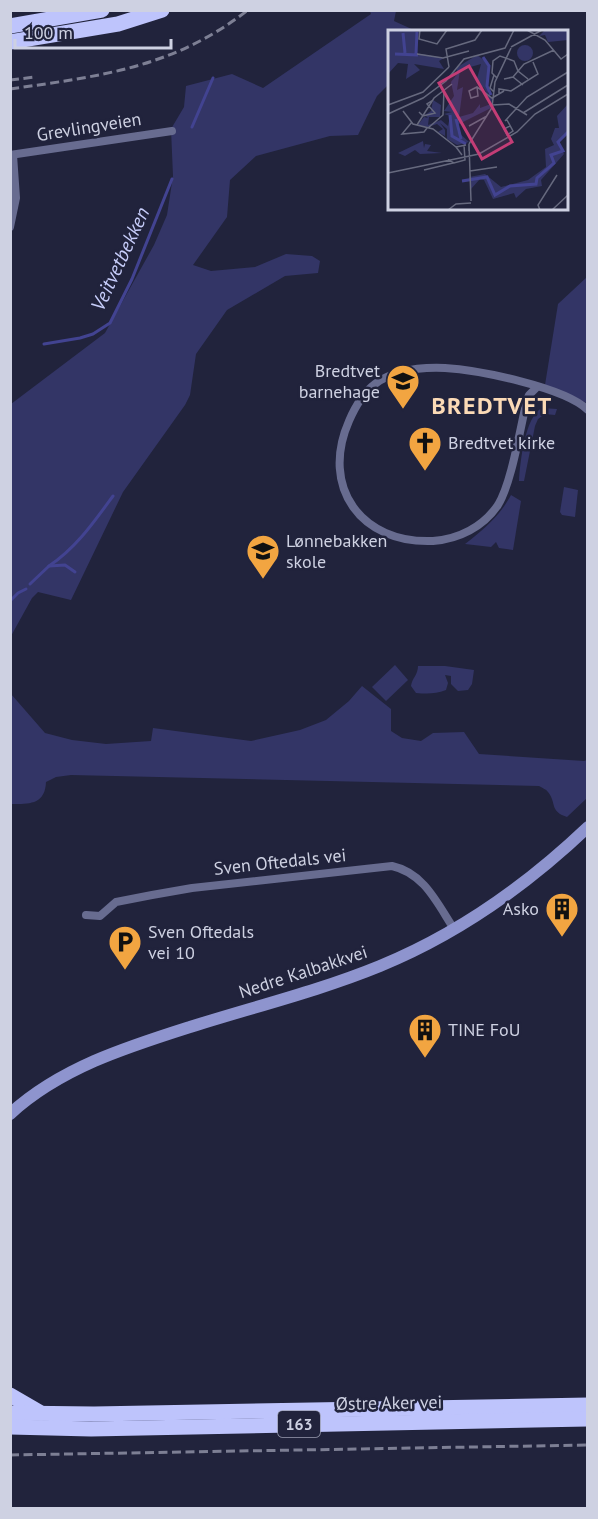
<svg xmlns="http://www.w3.org/2000/svg" width="598" height="1519" viewBox="0 0 598 1519" font-family="'PT Sans',sans-serif">
	<rect width="100%" height="100%" fill="#21233c"/>
	<g fill="#333566">
		<path d="M370,11H396L394,21L416,31L390,32L389,84L377,96L358,135L330,136L256,156L230,180L227,217L193,265L211,271L255,267L286,254L312,256L320,261L318,273L285,276L227,310L196,354L190,395L185,405L123,492L71,600L38,592L32,598L11,636V404L105,333L154,245L167,215L173,176L171,129L184,107L186,86L232,74L263,88L371,14Z"/>
		<path d="M587,277V403L545,385L558,304Z"/>
		<path d="M542,408L557,409L555,415L545,414L538,419L535,426L524,481H519C520,463 525,416 542,408Z"/>
		<path d="M564,487L578,490L575,517L562,515L560,512Z"/>
		<path d="M511,495L521,501L513,550L499,548L496,542L491,547L465,544C484,529 499,517 511,495Z"/>
		<path d="M395,665L408,680L386,701L372,687Z"/>
		<path d="M418,666H445L474,670L472,684L468,690L458,691L451,684V676L445,675L448,683L446,690C435,694 428,694 416,693L411,686C412,678 418,675 418,666Z"/>
		<path d="M362,686L391,709V731L402,738L421,741L433,733L464,732L479,754L584,761L587,760V798L567,817C549,811 557,803 548,792C546,789 542,788 539,786L71,775L56,777L46,782C45,805 29,804 11,804V694L45,733L72,740L106,744L151,741L153,728L251,741L300,730L326,720L349,701Z"/>
	</g>
	<g fill="none" stroke-linecap="round" stroke-linejoin="round">
		<g stroke="#424391" stroke-width="3">
			<path d="M192,127L213,78"/>
			<path d="M44,344L80,338L93,334L110,323L132,279L172,179"/>
			<path d="M49,566C76,548 94,522 113,496"/>
			<path d="M30,584L49,566L65,565L75,572"/>
			<path d="M10,601L18,593L26,589"/>
		</g>
		<g stroke="#686c90" stroke-width="8">
			<path d="M10,155L172,131"/>
			<path d="M10,227L16,198L13,155"/>
			<path d="M537,387L529,395L527,400C520,428 512,482 498,505C483,527 459,539 433,541C361,544 320,487 349,421C355,407 363,393 375,384C395,369 421,367 445,368C478,370 564,387 588,410"/>
			<path d="M86,915L100,916L116,902L152,895L192,888L392,866C424,873 437,903 454,929"/>
		</g>
		<path stroke="#8e94ce" stroke-width="12" d="M10,1114C60,1068 127,1047 190,1027C253,1007 319,991 380,966C458,934 527,885 588,827"/>
		<g stroke="#bec4fc" stroke-width="15">
			<path d="M10,26L102,10"/>
			<path d="M10,42L118,24L162,10"/>
			<path d="M10,1395L41,1413"/>
			<path d="M10,1413L94,1414L588,1405"/>
			<path d="M10,1427L91,1429L588,1419"/>
		</g>
		<g stroke="#7d7f94" stroke-width="3" stroke-dasharray="9 4.5" stroke-linecap="butt">
			<path d="M10,80L35,77"/>
			<path d="M10,89C101,76 173,68 248,10"/>
			<path d="M10,1455L588,1445"/>
		</g>
	</g>
	<defs>
		<g id="school-pin" transform="scale(1.725)"><path d="M0 17L-7.5 6A9.5 9.5 0 1 1 7.5 6Z" fill="#f2a541" stroke="#21233c"/><path d="M0-5L7-2L0 1L-7-2ZM-4 1L0 2.5L4 1V4Q0 6-4 4Z" fill="#111"/></g>
		<g id="church-pin" transform="scale(1.725)"><path d="M0 17L-7.5 6A9.5 9.5 0 1 1 7.5 6Z" fill="#f2a541" stroke="#21233c"/><path d="M-1.2-6h2.4v3.5h3.3v2.4h-3.3V6h-2.4V-.1h-3.3v-2.4h3.3Z" fill="#111"/></g>
		<g id="building-pin" transform="scale(1.725)"><path d="M0 17L-7.5 6A9.5 9.5 0 1 1 7.5 6Z" fill="#f2a541" stroke="#21233c"/><path d="M-4-6H4V6H1V3H-1V6H-4ZM-2.5-4.3h1.7v1.8h-1.7ZM.8-4.3h1.7v1.8H.8ZM-2.5-1h1.7V.8h-1.7ZM.8-1h1.7V.8H.8Z" fill="#111"/></g>
		<g id="parking-pin" transform="scale(1.725)"><path d="M0 17L-7.5 6A9.5 9.5 0 1 1 7.5 6Z" fill="#f2a541" stroke="#21233c"/><path d="M-3.5-5.5H1a3.5 3.5 0 0 1 0 7H-1V5.5H-3.5ZM-1-3.4V-.6H.8a1.4 1.4 0 0 0 0-2.8Z" fill="#111"/></g>
	</defs>
	<g fill-rule="evenodd">
		<use href="#school-pin" x="403" y="381"/>
		<use href="#church-pin" x="425" y="443"/>
		<use href="#school-pin" x="263" y="551"/>
		<use href="#building-pin" x="562" y="909"/>
		<use href="#parking-pin" x="125" y="942"/>
		<use href="#building-pin" x="425" y="1030"/>
	</g>
	<g text-anchor="middle" stroke-width="5" stroke-linejoin="round" paint-order="stroke">
		<rect fill="#21233c" stroke="#9a9db0" stroke-width="1.5" x="278" y="1411" width="42" height="26" rx="4.5"/>
		<g font-size="16" font-weight="bold" fill="#ced1e2">
			<text x="299" y="1430">163</text>
		</g>
		<g font-size="18" fill="#ced1e2" stroke="#21233c">
			<text transform="translate(89 127) rotate(-9)" y="6">Grevlingveien</text>
			<text transform="translate(280 862) rotate(-6)" y="6">Sven Oftedals vei</text>
			<text transform="translate(303 972) rotate(-18)" y="6">Nedre Kalbakkvei</text>
			<text transform="translate(389 1403) rotate(-1)" y="6">Østre Aker vei</text>
		</g>
		<g font-size="18" fill="#ced1e2" stroke="#21233c" text-anchor="start">
			<text x="380" y="377" text-anchor="end">Bredtvet<tspan x="380" dy="21">barnehage</tspan></text>
			<text x="448" y="449">Bredtvet kirke</text>
			<text x="286" y="547">Lønnebakken<tspan x="286" dy="21">skole</tspan></text>
			<text x="539" y="915" text-anchor="end">Asko</text>
			<text x="148" y="938">Sven Oftedals<tspan x="148" dy="21">vei 10</tspan></text>
			<text x="448" y="1036">TINE FoU</text>
		</g>
		<g font-size="20" font-style="italic" fill="#c6ccf9" stroke="#21233c">
			<text transform="translate(120 259) rotate(-65)" y="7">Veitvetbekken</text>
		</g>
		<g font-size="24" font-weight="bold" letter-spacing="1.5" fill="#fbdab6" stroke="#21233c">
			<text x="492" y="414">BREDTVET</text>
		</g>
	</g>
	<g transform="translate(388 30)">
		<rect width="180" height="180" fill="#21233c"/>
		<path d="M0,0H31L27,23L56,28L51,31L56,39L26,34L32,40L18,49L20,34L10,33L0,44ZM157,0H180V10L160,12L157,5L151,6ZM129 23a8 8 0 1 1 16 0a8 8 0 1 1-16 0ZM89,25L100,33V63L96,59L104,68L103,78L69,95L70,102L81,112L69,115L59,109V99L52,93L57,100V106L50,102L55,99L49,94L40,97L30,95L36,87L40,88L37,85L43,81L45,70L53,75L52,87H41L40,95L53,90L60,96L62,86L56,84L64,82L56,81L66,66L63,52L70,43L68,38ZM93,34L88,52L96,58L103,74L92,78V74L85,83L71,87L75,57L69,60L72,40ZM180,74V104L170,113L176,124L153,150L154,156L138,159L128,168L126,163L105,169L96,150L92,149L83,159L81,147L97,144L113,157L140,150L158,137L157,119L166,115L163,109L167,98H171L169,86ZM35,111L36,118L37,114L43,115L39,121L54,123L32,124L27,120L17,126L10,123Z" fill="#333566" fill-rule="evenodd"/>
		<path fill="none" stroke="#424391" stroke-width="3" d="M15,3L17,23M7,24L30,25M28,24L29,2M95,27L101,36L99,56L103,65M62,85L64,106L78,114M68,89L73,109M74,151L99,147L107,165L122,156L148,154L149,148L166,133L163,125L175,121L170,112L180,102"/>
		<path fill="none" stroke="#66697e" stroke-width="1.5" d="M32,0L31,9L49,14L59,0M139,0L157,10L173,29L180,24M123,17L154,0M29,24L55,28L81,21M61,37L58,19L87,10L94,0M106,45L102,58L106,62M125,47L136,34L166,20M125,47L116,49L125,47L135,55M109,48L104,43L105,31L112,26L126,31L130,41L140,49M89,57L90,66L83,68L81,61L89,57L104,68L116,61M111,64V59L123,61L150,44L145,32M0,75L35,62L61,37M105,75L121,74L139,85M104,77L107,52L123,18M15,81L25,94L45,99L68,117M31,82L35,86L47,83L39,74L45,70M135,83L180,55M0,84L35,68L58,51L76,29L117,18L126,0M119,90L125,101L119,105L116,99L122,96M117,91L139,67L180,42M24,92L14,104L36,102L39,98M29,95L46,68L64,54M81,96L99,86M40,98L55,85L56,60M81,114L105,76M81,121V114L83,171M74,125L68,117L78,115M60,130L66,133L77,130L76,115M36,140L65,133M82,141L109,137M0,143L91,124L129,102L147,84L180,64M60,180L68,174L83,173M152,180L150,175L169,145M164,180L180,165"/>
		<path fill="#c43d76" fill-opacity="0.15" stroke="#c43d76" stroke-width="3" d="M81,36L124,112L94,129L51,53Z"/>
		<rect width="180" height="180" fill="none" stroke="#ced1e2" stroke-width="3"/>
	</g>
	<rect width="598" height="1519" fill="none" stroke="#ced1e2" stroke-width="24"/>
	<path d="M15 39v9h156v-9" fill="none" stroke="#ced1e2" stroke-width="3"/>
	<text x="24" y="39" font-size="18" fill="#ced1e2" stroke="#21233c" stroke-width="4.5" paint-order="stroke">100 m</text>
</svg>
